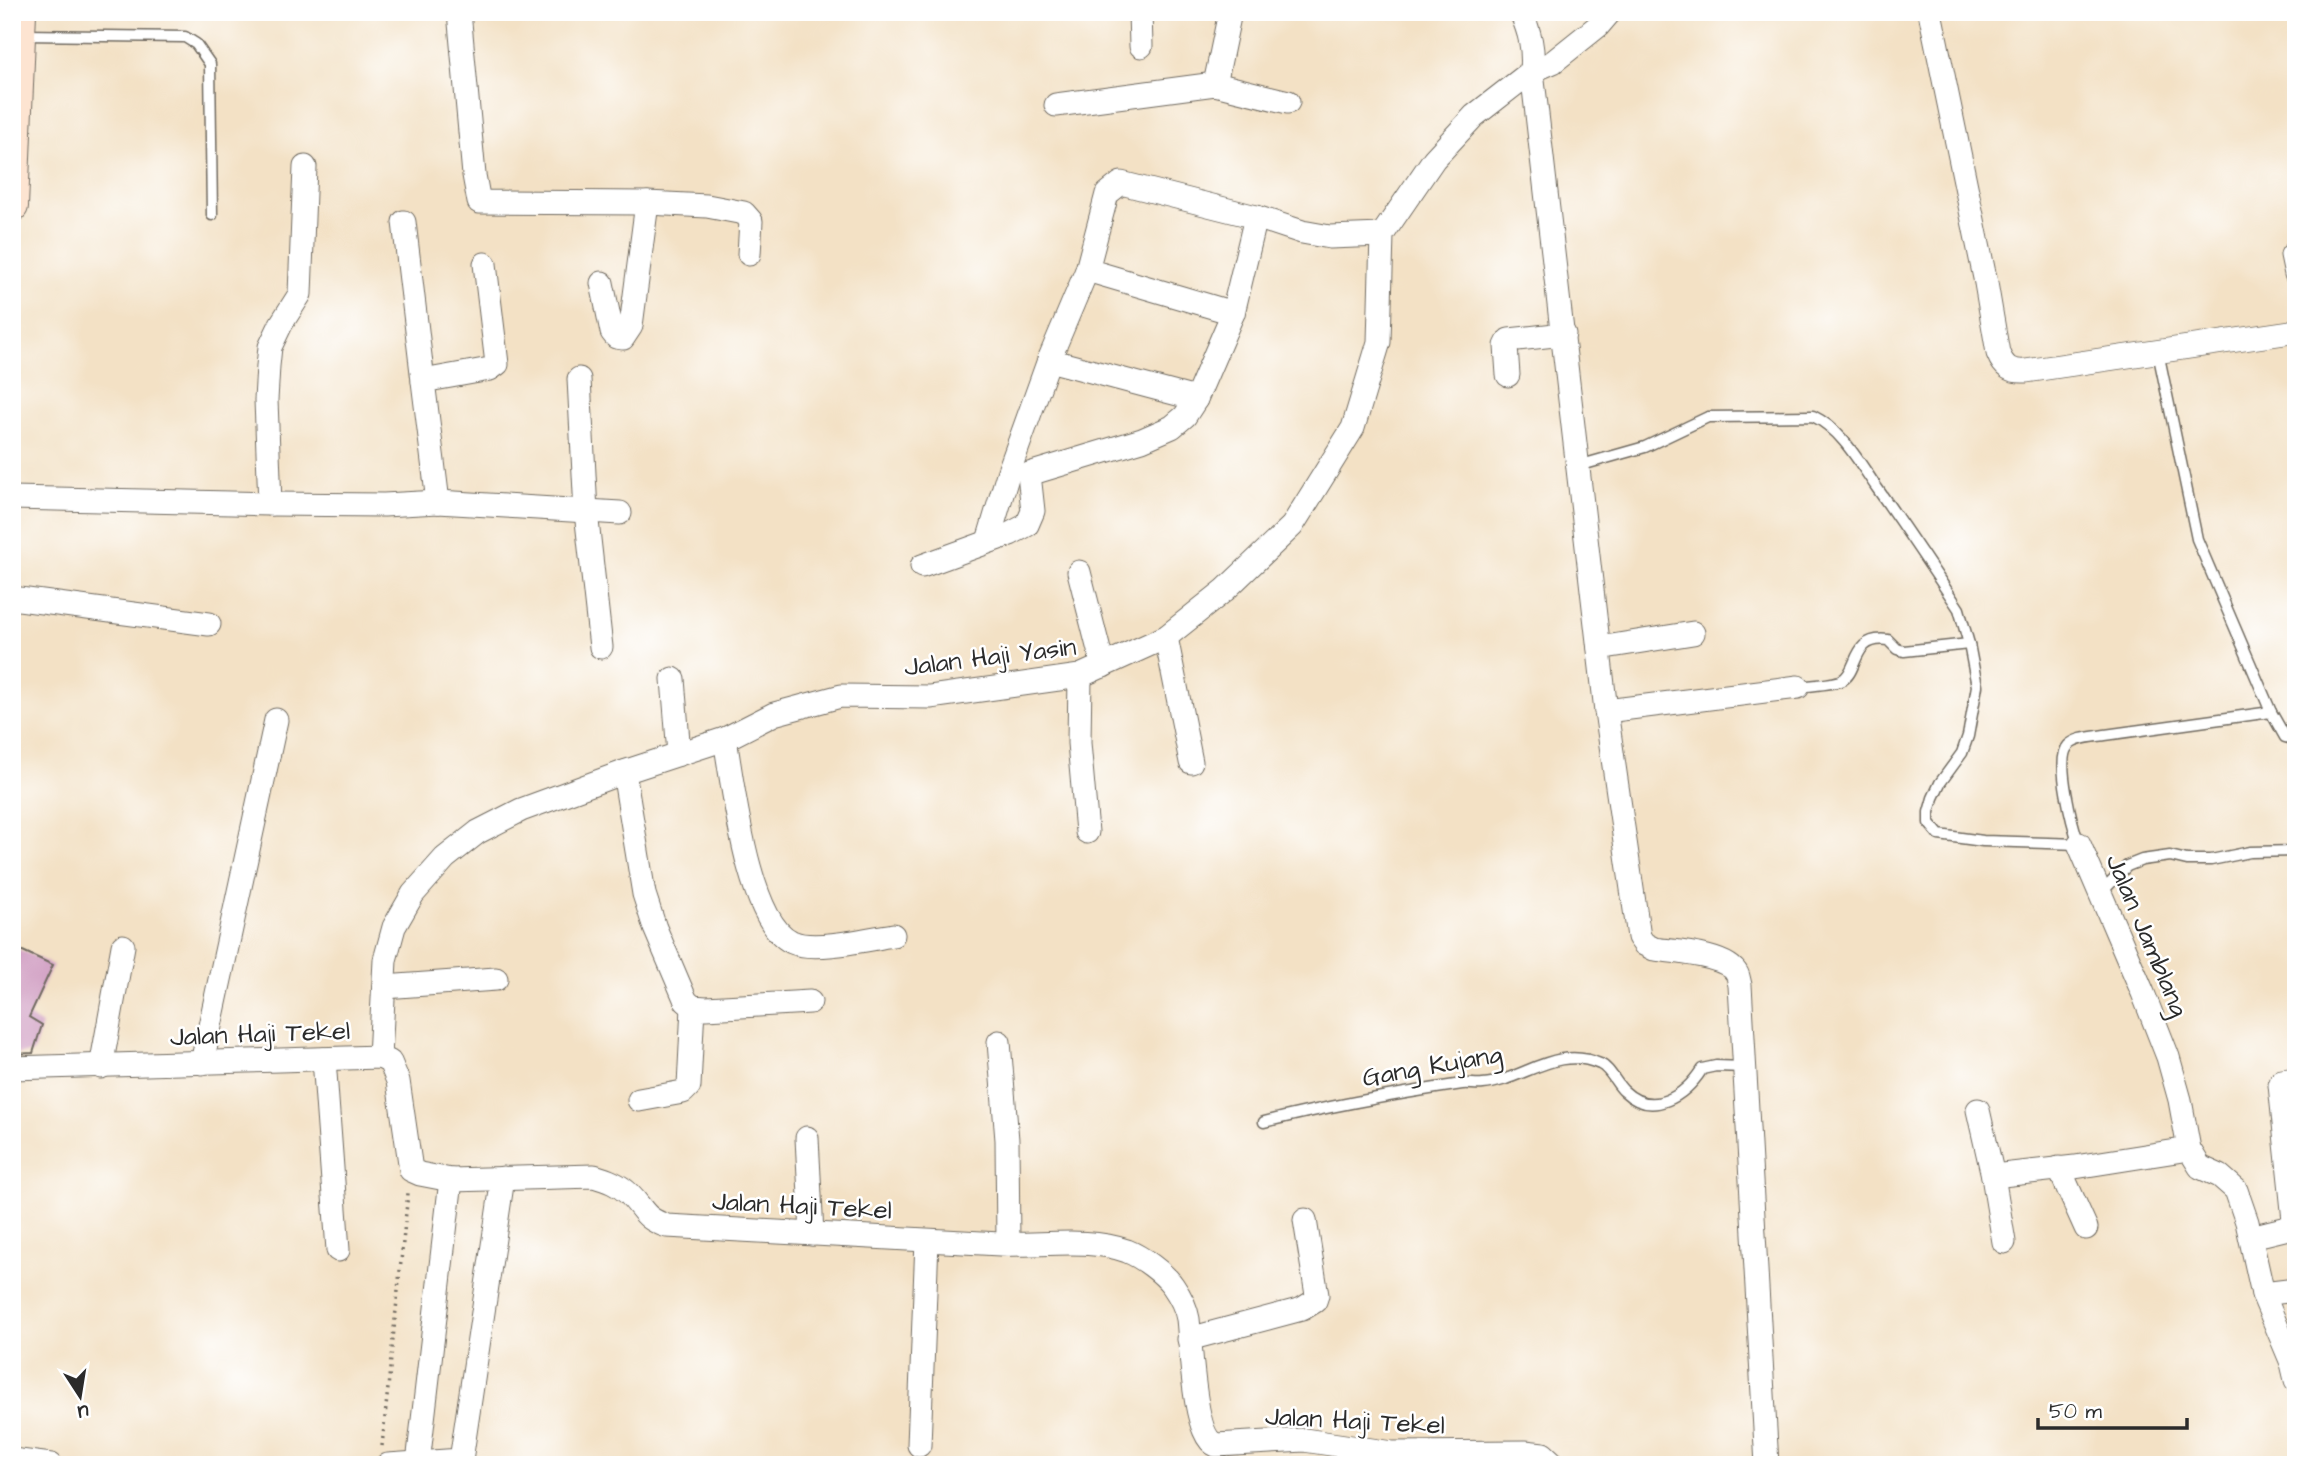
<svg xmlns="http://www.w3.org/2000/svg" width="2308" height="1477" viewBox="0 0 2308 1477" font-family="'Architects Daughter',sans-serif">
	<rect width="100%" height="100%" fill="#fff"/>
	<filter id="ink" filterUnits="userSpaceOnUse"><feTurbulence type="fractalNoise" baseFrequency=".0143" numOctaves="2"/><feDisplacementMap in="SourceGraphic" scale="14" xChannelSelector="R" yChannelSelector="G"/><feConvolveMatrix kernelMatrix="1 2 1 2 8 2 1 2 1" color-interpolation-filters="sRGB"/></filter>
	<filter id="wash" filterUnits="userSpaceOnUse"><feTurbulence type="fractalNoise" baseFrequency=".00686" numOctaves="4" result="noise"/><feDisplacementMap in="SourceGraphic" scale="28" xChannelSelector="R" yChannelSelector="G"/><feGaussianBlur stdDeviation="1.57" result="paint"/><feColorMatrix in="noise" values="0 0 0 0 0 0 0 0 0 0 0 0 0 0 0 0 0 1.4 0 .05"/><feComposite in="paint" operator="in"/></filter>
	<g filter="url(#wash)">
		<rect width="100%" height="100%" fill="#f3e1c5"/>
		<g id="blocks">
			<path fill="#d4a6c7" d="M12,946L53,965L29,1017L42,1025L33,1053L12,1054Z"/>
		</g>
	</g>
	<g filter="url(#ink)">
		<use href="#blocks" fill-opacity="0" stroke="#716b61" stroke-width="2"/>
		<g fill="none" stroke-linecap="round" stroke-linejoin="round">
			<g stroke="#716b61" stroke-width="13">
				<g id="lane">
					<path d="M23,35L185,37L196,44L210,64L212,215"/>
					<path d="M2158,352L2197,539L2271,712L2285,737L2296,740"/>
					<path d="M1578,466L1645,447L1708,417L1813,416C1842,430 1859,462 1877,488C1905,528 1932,568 1959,609L1969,644L1977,686L1968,736L1962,753L1940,783L1933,798L1929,812V823L1939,835L1983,841L2079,844C2073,827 2055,760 2068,746C2076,737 2094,737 2105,735L2271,712"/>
					<path d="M1798,687C1809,685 1832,685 1842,680C1859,672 1851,635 1888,640L1897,649L1904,651L1969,644"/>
					<path d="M2100,894L2127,866L2142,860L2170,856L2187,860H2211L2250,852L2296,851"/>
					<path d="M1264,1122C1329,1106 1395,1094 1462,1084C1469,1083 1476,1085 1483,1084C1522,1081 1557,1044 1600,1064C1610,1068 1616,1084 1624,1091C1652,1118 1685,1096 1702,1069L1716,1066L1744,1067"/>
				</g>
			</g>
			<g stroke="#716b61" stroke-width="25">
				<g id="street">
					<path d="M459,12L474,175L479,202L647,203L707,206L744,213L751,221L749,254"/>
					<path d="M1140,12L1141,46"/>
					<path d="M1521,12C1530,33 1534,49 1532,71L1606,711L1639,937L1644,944L1654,949C1674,952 1727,954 1737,974C1739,978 1739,982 1740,985L1767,1465"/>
					<path d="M1930,12L1986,283L1998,353C2004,368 2011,372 2026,371L2291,332L2296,330"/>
					<path d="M1215,84L1230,12"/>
					<path d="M1056,105L1215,84L1288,102"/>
					<path d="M404,222L423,381"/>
					<path d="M2292,255L2296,274"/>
					<path d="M1087,270L1233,313"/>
					<path d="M602,283L612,332L616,337L623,338L631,326L647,203"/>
					<path d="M1049,360L1196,399"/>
					<path d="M1508,375L1506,346L1509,340L1564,334"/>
					<path d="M579,379L586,512L601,647"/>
					<path d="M12,498L270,504L384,505L438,502L620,513"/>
					<path d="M438,502L423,381L490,369L497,364L485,264"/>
					<path d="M270,504L266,400L268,366L270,347L281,324L300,294L305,167"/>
					<path d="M988,541L1008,474L1049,360L1087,270L1107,194L1121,183L1256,217L1302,232L1330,237L1382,235"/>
					<path d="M922,566L1010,534L1027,525L1033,511L1029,474L1142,440L1172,427L1185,416L1196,399L1233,313L1256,217"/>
					<path d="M1079,572L1103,666"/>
					<path d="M12,598L209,624"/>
					<path d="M1166,637L1191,762"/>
					<path d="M1599,648L1693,633"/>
					<path d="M1080,676L1079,743L1087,832"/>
					<path d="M673,679L679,754"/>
					<path d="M1606,711L1798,687"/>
					<path d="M725,739C733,785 748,923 792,942C813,952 869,939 893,935"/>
					<path d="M624,772L644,894L655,928L686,1001L693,1007L706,1008L810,1002"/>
					<path d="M2079,844L2143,993L2168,1057L2180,1100L2189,1149L2200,1167L2220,1176L2236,1190L2247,1222L2263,1294L2292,1363L2296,1380"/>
					<path d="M384,987L496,979"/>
					<path d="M999,1042L1007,1140L1008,1244"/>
					<path d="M380,1057L385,960L394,927L413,894L445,858L478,832L521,810L624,772L725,739L774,714L841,696L930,697L1080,676L1166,637L1225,590L1292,526L1353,428L1379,342L1382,235L1434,159L1474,116L1532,71L1553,62L1598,26L1610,12"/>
					<path d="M324,1059L338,1250"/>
					<path d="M202,1063L276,720"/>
					<path d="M101,1067L123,946"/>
					<path d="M12,1068L380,1057L390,1062L398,1081L411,1170L420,1174L451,1180L594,1176C607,1180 619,1184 629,1194C645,1210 643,1218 667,1226C778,1231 889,1239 1000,1244C1041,1246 1088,1237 1127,1251C1142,1257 1164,1273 1173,1286C1180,1296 1186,1307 1188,1319C1191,1344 1193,1436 1216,1445L1304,1440L1392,1453L1525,1452L1543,1454L1555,1465"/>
					<path d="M639,1100L683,1092L689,1086L693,1007"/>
					<path d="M1978,1110L1993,1176L2004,1242"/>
					<path d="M807,1138L812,1234"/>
					<path d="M2059,1168L2086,1228"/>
					<path d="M1993,1176L2075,1167L2189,1149"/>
					<path d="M2251,1237L2288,1228L2294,1220L2280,1085L2282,1081L2296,1079"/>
					<path d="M2263,1294L2296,1290"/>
					<path d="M1189,1339L1302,1309L1315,1301L1317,1295L1305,1220"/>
					<path d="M919,1445L927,1241"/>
					<path d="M12,1460L51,1465"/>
					<path d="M418,1463L451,1180"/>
					<path d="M388,1465L461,1460L503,1178"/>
				</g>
			</g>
			<g stroke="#716b61" stroke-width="34">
				<path id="secondary" d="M12,206L20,12"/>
			</g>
			<path stroke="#716b61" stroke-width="3.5" stroke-dasharray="2 5" stroke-linecap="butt" d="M382,1446L408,1193"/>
			<use href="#lane" stroke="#fff" stroke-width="10"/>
			<use href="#street" stroke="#fff" stroke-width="23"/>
			<use href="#secondary" stroke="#fde4d1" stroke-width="32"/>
		</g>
	</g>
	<g text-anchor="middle" stroke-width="5" stroke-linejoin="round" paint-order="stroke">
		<g font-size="26" fill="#2b2b2b" stroke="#fff">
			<text transform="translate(990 656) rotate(-7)" y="9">Jalan Haji Yasin</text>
			<text transform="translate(2148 935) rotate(67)" y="9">Jalan Jamblang</text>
			<text transform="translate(260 1033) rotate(-2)" y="9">Jalan Haji Tekel</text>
			<text transform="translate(1432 1065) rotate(-10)" y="9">Gang Kujang</text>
			<text transform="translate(802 1205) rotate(3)" y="9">Jalan Haji Tekel</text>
			<text transform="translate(1355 1420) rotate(3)" y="9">Jalan Haji Tekel</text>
		</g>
	</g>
	<rect width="2308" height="1477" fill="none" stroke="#fff" stroke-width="42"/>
	<g transform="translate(80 1396) rotate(168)" stroke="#ffffff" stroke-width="5" paint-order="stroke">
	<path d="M0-5L12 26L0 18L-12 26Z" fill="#2b2b2b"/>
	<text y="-10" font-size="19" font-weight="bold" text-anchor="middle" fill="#2b2b2b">U</text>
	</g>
	<path d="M2038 1418v10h149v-10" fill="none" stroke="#2b2b2b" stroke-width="3.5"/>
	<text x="2049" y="1418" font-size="21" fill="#2b2b2b" stroke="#ffffff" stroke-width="5" paint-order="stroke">50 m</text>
</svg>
